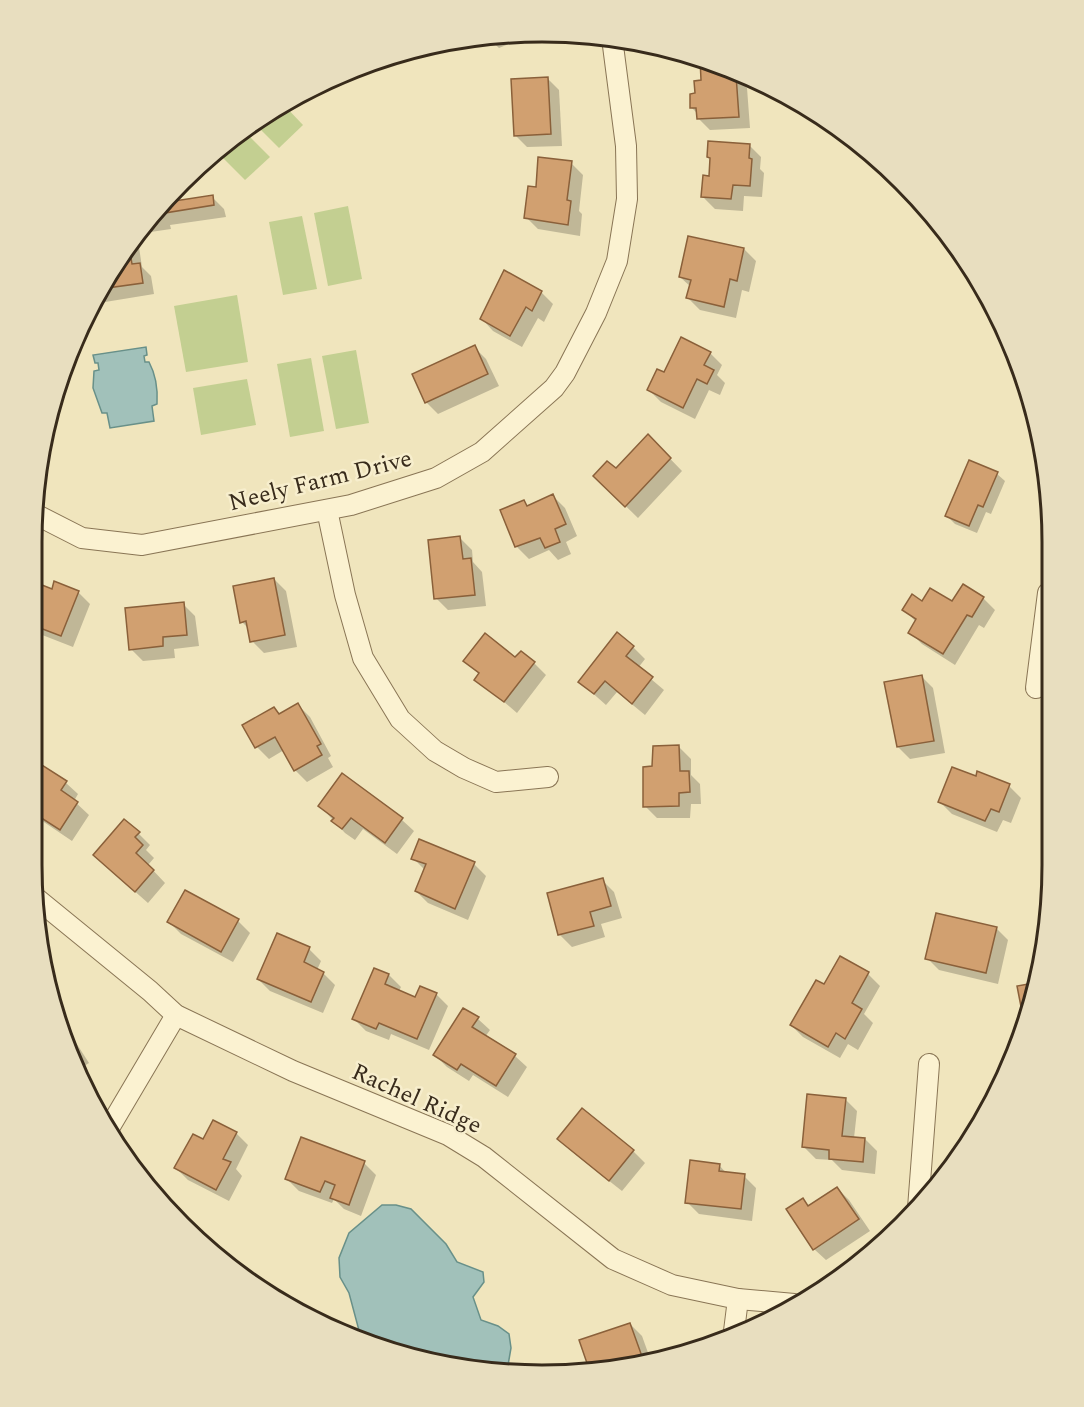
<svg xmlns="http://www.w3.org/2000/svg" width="1084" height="1407" viewBox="0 0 1084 1407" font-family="Spectral,serif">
	<rect width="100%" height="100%" fill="#f0e5bd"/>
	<g fill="#c3cf91">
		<path d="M283,104L303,125L279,148L253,122L259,117Z"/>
		<path d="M244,131L270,157L245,180L219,154Z"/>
		<path d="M348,206L362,279L328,286L314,213Z"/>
		<path d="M302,216L317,289L283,295L269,222Z"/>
		<path d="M237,295L248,362L186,372L174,306Z"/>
		<path d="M356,350L369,423L336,429L322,356Z"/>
		<path d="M311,358L324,431L290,437L277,364Z"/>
		<path d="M247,379L256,425L201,435L193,388Z"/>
	</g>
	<g fill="#a1c1ba" stroke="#689089" stroke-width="1.5">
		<path d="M146,347L147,355L144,356L145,362H149C156,375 158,389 157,404L152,406L154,421L110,428L107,413H102L93,388L94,371L99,370L98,363H95L93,355Z"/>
		<path d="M382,1205H396L411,1209L446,1244L457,1262L483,1272L484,1282L473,1297L481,1320L498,1326L509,1334L511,1348L507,1371L410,1358L361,1338L349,1293L340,1277L339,1258L349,1233Z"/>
	</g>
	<g fill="#0003">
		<path d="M538,32L499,48L487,37Z"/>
		<path d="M704,60L732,69L735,76L747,88L750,128L710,130L698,118V114L691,107L703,82Z"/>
		<path d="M547,78L559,90L562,146L527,147L515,135Z"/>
		<path d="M749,145L761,157L760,169L764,173L762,197L744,196L743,211L715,209L703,197L710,177L711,160L709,157Z"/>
		<path d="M571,163L583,175L579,211L582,214L580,236L538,229L526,217L537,189Z"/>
		<path d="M212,197L224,209L226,217L170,225L171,229L137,234L142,267L151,276L154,294L99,303L137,231L166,204Z"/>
		<path d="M744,249L756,261L749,292L742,290L736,318L700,310L688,298L691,287L680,277Z"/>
		<path d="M541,292L553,304L544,322L538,318L522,347L493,331L482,319Z"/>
		<path d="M474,347L486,359L499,386L438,414L426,402Z"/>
		<path d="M710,353L722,365L717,375L725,383L720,395L709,390L695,419L661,402L649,390L665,374Z"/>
		<path d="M648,436L682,471L638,518L595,476L616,470Z"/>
		<path d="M970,462L997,474L1005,481L991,514L986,512L977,533L955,524L947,516Z"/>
		<path d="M553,496L565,508L577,536L566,542L571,554L558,560L549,550L529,559L517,547L502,511L523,501L529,507Z"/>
		<path d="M460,538L472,550L473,562L482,572L486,606L448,610L436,598Z"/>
		<path d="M274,579L286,591L297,647L264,653L252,641L250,630L242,622Z"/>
		<path d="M32,583L52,591L78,592L90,604L73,647L32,631Z"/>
		<path d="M983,598L995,610L984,628L979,625L955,665L922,644L910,632L916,622L904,609L923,603H953Z"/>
		<path d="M183,604L195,616L199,646L174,649L175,658L143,661L131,649Z"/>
		<path d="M633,647L645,659L638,668L664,690L645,715L617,692L606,705L580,682Z"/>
		<path d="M516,660L534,663L546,675L517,713L477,679L480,675L465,661Z"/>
		<path d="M921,676L933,688L945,753L910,759L898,747Z"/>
		<path d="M298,705L310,717L331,756L328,758L333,767L307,782L295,770L284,750L269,759L257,747L244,725L274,708L281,715Z"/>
		<path d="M679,747L691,759V775L700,784L701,804H691L690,818H657L645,806L654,768Z"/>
		<path d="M34,762L66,783L78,794L74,801L89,815L72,841L32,814V766Z"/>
		<path d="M343,775L402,820L414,831L397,854L363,829L355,840L345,833L320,806Z"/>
		<path d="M976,778L1009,786L1021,798L1011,823L1003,820L997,832L952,814L940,802Z"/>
		<path d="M138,833L150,845L146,850L154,858L148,865L165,883L148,903L106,866Z"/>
		<path d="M413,858L474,864L486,876L468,920L428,903L416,891L425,870Z"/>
		<path d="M602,880L614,892L622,918L601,924L605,937L572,947L560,935Z"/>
		<path d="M238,921L250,933L233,962L181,934L169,922Z"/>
		<path d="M996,928L1008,940L998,984L939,970L927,958Z"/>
		<path d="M309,949L321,961L317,970L323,973L335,985L323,1013L270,991L258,979Z"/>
		<path d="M841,958L868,974L880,986L864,1014L873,1023L858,1050L848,1044L840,1058L803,1037L791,1025L824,987Z"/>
		<path d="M375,970L389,975L401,987L399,991L416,999L436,994L448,1006L429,1050L391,1034L389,1040L366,1031L354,1019Z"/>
		<path d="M53,1007L89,1063L79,1069Z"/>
		<path d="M478,1019L490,1030L485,1037L515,1056L527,1067L508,1097L473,1075L469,1081L447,1067L435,1055Z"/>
		<path d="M845,1099L857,1111L854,1138L865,1139L877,1151L875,1174L842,1170L832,1160L816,1159L804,1147Z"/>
		<path d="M236,1133L248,1145L236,1169L242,1176L229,1201L188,1180L176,1168L204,1141Z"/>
		<path d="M559,1139L633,1151L645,1163L622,1191L571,1151Z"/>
		<path d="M364,1163L376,1175L361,1216L344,1209L334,1199L332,1203L299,1191L287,1179Z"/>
		<path d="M719,1165L727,1174L744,1176L756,1188L752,1221L699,1214L687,1202Z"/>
		<path d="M837,1188L849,1200L870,1231L826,1260L814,1249L803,1200L810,1207Z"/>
		<path d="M630,1324L642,1336L651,1361L591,1369L581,1341Z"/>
	</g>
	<g fill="#d1a070" stroke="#8a603a" stroke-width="1.5">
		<path d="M700,59L724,66V75H736L739,117L697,119L696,108H690V94L695,93L694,81L701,80Z"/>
		<path d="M548,77L551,134L514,136L511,79Z"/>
		<path d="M708,141L750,144L749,158L752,159L750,186L733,185L731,199L701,197L703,175L709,176L710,158L707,157Z"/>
		<path d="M538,157L572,161L567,200L571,201L568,225L524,218L528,186L536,187Z"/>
		<path d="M213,195L214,205L159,214V217L151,218L168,202Z"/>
		<path d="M688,236L744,248L737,281L730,279L724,307L686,298L691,280L679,277Z"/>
		<path d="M129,246L132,264L140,263L143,283L107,288Z"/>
		<path d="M504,270L542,291L532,311L526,307L510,336L480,319Z"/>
		<path d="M681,337L711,352L704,365L714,370L707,384L697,379L683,408L647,390L657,369L664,372Z"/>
		<path d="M475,345L488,374L425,403L412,374Z"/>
		<path d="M648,434L671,458L625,507L593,476L607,461L616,468Z"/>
		<path d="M969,460L998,472L983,507L978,505L969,526L945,516Z"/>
		<path d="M553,494L566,524L555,529L560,542L545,548L540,538L515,547L500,510L524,500L527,506Z"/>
		<path d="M460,536L463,559L471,558L475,595L434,599L428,540Z"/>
		<path d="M274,578L285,635L250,642L246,621L240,623L233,586Z"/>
		<path d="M32,581L52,589L54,581L79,591L61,636L32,625Z"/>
		<path d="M963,584L984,597L972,617L967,615L943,654L908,633L916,619L902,610L912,594L922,601L930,588L952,601Z"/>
		<path d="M184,602L187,635L163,637V646L129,650L125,608Z"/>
		<path d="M617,632L634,646L626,656L653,677L632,704L605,681L594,694L578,682Z"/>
		<path d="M485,633L515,657L521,651L535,662L504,702L474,680L479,673L463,661Z"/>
		<path d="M922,675L934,741L897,747L884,682Z"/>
		<path d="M298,703L321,744L317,746L322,755L294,771L275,737L255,748L242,725L274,707L279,714Z"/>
		<path d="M679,745L680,771H689L690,792L679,793V806L643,807V767L652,766L653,746Z"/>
		<path d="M34,760L67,781L61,790L78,802L60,830L32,812V764Z"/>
		<path d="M952,767L976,776L977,771L1010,784L999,812L991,809L985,821L938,802Z"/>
		<path d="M342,773L403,818L385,843L351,818L342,829L331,821L334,818L318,806Z"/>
		<path d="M124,819L140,832L135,837L143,845L136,853L154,870L135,892L93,855Z"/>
		<path d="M419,839L475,862L455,909L415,891L426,864L411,859Z"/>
		<path d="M603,878L611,906L590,912L594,926L558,935L547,893Z"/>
		<path d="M185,890L239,919L221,952L167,922Z"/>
		<path d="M936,913L997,927L986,973L925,959Z"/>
		<path d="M277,933L310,947L304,962L324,972L311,1002L257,979Z"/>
		<path d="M840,956L869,972L852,1003L862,1009L845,1039L836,1033L828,1047L790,1025L816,980L824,984Z"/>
		<path d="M374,968L389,974L385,984L415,997L420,986L437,993L417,1039L379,1023L376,1029L352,1019Z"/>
		<path d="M1034,983L1024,1022L1017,986Z"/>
		<path d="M463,1008L479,1017L472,1027L516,1054L496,1086L461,1064L457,1070L433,1055Z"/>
		<path d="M56,1015L78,1050L72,1054Z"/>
		<path d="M807,1094L846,1098L842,1136L865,1138L863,1162L829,1159V1150L802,1147Z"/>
		<path d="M582,1108L634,1150L609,1181L557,1139Z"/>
		<path d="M213,1120L237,1132L223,1159L231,1162L216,1190L174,1168L193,1134L203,1139Z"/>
		<path d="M301,1137L365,1161L349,1205L330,1198L335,1185L325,1181L320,1192L285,1179Z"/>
		<path d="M690,1160L720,1164L719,1171L745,1174L741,1209L685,1203Z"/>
		<path d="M837,1187L859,1219L813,1250L786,1209L803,1198L808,1206Z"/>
		<path d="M630,1323L644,1362L589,1369L579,1340Z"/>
	</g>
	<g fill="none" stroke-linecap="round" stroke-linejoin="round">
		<g stroke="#897555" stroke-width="22">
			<g id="street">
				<path d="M327,510L345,595L363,658L400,719L435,751L464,768L496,782L548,777"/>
				<path d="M33,513L82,538L142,545L351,505L436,478L482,452L554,388L565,373L596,313L617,261L627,199L626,146L612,38"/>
				<path d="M1036,688L1048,593"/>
				<path d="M36,898L150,991L176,1015L293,1071L448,1135L484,1157L613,1259L672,1285L738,1299L794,1304"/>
				<path d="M108,1130L176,1015"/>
				<path d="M918,1208L929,1064"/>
				<path d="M734,1331L738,1299"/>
			</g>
		</g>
		<use href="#street" stroke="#fbf2d1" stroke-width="20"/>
	</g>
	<g text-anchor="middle" stroke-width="5" stroke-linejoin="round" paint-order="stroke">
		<g font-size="24" fill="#382b1b" stroke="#f7eecd">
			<text transform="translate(320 480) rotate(-14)" y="8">Neely Farm Drive</text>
			<text transform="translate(417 1098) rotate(24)" y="8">Rachel Ridge</text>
		</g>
	</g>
	<path d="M0 0H1084V1407H0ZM542 42H542A500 500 0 0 1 1042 542V865A500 500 0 0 1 542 1365H542A500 500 0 0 1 42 865V542A500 500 0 0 1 542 42Z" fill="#e8debf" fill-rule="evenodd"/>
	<path fill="none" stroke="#382b1b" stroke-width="3" d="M542 42H542A500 500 0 0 1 1042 542V865A500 500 0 0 1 542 1365H542A500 500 0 0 1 42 865V542A500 500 0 0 1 542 42Z"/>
</svg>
